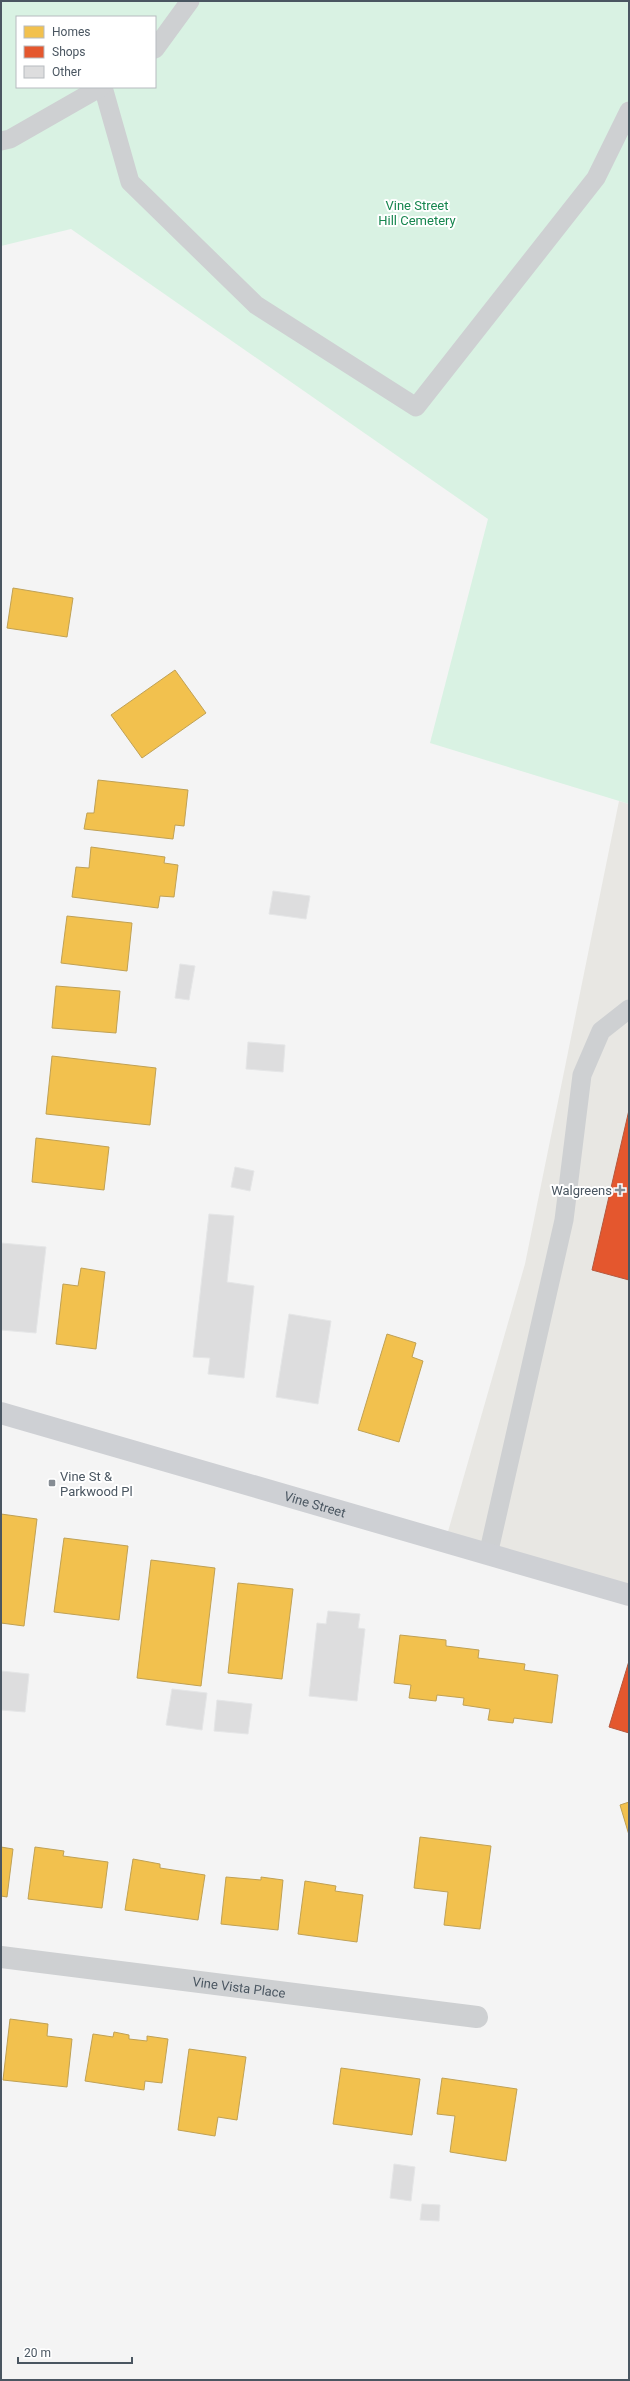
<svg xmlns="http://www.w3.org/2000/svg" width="630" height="2381" viewBox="0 0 630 2381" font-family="Roboto,sans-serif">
	<rect width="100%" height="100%" fill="#f4f4f4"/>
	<path fill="#e8e7e3" d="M619,801L629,804V1595L445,1542L525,1264Z"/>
	<path fill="#d9f2e3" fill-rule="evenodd" d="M1,1H629V804L430,743L488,519L71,229L1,246ZM17,17H155V87H17Z"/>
	<g fill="#f2c14e" stroke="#c0a154">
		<path d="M13,588L73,598L67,637L7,628Z"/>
		<path d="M175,670L206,713L142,758L111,715Z"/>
		<path d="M98,780L188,790L184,826L175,825L173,839L84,829L87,813H94Z"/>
		<path d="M91,847L165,857L164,863L178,865L174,897L160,896L158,908L72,897L76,867L89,868Z"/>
		<path d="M67,916L132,923L127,971L61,963Z"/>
		<path d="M56,986L120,991L116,1033L52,1028Z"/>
		<path d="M52,1056L156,1068L150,1125L46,1114Z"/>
		<path d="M36,1138L109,1147L104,1190L32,1182Z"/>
		<path d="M81,1268L105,1272L96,1349L56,1344L63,1284L78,1286Z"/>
		<path d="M387,1334L416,1343L412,1357L423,1361L399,1442L358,1430Z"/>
		<path d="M1,1514L37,1519L24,1626L1,1623Z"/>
		<path d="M64,1538L128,1546L119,1620L54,1612Z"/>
		<path d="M151,1560L215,1568L201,1686L137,1678Z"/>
		<path d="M238,1583L293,1589L282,1679L228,1673Z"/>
		<path d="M400,1635L446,1640V1646L479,1650L478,1658L525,1664L524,1670L558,1675L552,1723L514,1718L513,1723L488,1720L490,1709L463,1705L464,1698L437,1695L436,1701L409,1698L411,1685L394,1683Z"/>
		<path d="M629,1802V1835L620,1805Z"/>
		<path d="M420,1837L491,1846L480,1929L444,1925L448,1892L414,1888Z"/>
		<path d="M1,1847L13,1849L7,1897L1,1896Z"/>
		<path d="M35,1847L64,1851L63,1856L108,1862L102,1908L28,1899Z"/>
		<path d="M133,1859L160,1864V1868L205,1875L198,1920L125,1910Z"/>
		<path d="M226,1877L261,1880V1877L283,1880L278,1930L221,1924Z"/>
		<path d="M305,1881L336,1886L335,1891L363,1895L357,1942L298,1934Z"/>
		<path d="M10,2019L48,2024L47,2036L72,2039L67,2087L3,2080Z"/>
		<path d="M114,2032L129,2035V2039L147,2041V2036L168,2039L162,2083L145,2081L144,2090L85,2081L93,2034L113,2037Z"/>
		<path d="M189,2049L246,2057L237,2120L218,2117L215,2136L178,2130Z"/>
		<path d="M341,2068L420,2079L412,2135L333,2124Z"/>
		<path d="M442,2078L517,2089L506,2161L450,2152L455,2116L437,2114Z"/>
	</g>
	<g fill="#e4572e" stroke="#b6573d">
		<path d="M629,1110V1280L592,1270Z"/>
		<path d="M629,1661V1733L609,1727Z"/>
	</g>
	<g fill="#ddddde" stroke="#e5e6e7">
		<path d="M273,891L310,896L306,919L269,914Z"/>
		<path d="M180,964L195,966L189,1000L175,998Z"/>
		<path d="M248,1042L285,1045L283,1072L246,1069Z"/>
		<path d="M235,1167L254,1171L250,1191L231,1187Z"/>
		<path d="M209,1214L234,1216L227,1282L254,1286L244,1378L208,1374L210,1358L193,1357Z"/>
		<path d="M1,1243L46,1247L36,1333L1,1330Z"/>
		<path d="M289,1314L331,1321L318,1404L276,1397Z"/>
		<path d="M328,1611L360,1614L358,1628L365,1629L357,1701L309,1696L317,1623L326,1624Z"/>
		<path d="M1,1671L29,1674L25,1712L1,1710Z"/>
		<path d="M172,1689L207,1693L202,1730L166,1725Z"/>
		<path d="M217,1700L252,1704L248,1734L214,1731Z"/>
		<path d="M394,2164L415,2167L411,2201L390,2198Z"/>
		<path d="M422,2204L440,2205L439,2221L420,2220Z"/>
	</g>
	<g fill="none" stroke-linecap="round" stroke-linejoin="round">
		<g stroke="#ced0d2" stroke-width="19">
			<path d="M155,49L190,1"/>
			<path d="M103,87L130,182L256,305L416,407L596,178L629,111"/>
			<path d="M1,141L10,139L101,87"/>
			<path d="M488,1555L564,1220L582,1075L601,1031L629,1009"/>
		</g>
		<path stroke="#ced0d2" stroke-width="22" id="s1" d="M1,1957L477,2017"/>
		<path stroke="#ced0d4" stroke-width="22" id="s2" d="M1,1413L629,1595"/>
	</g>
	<g fill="#868d94" stroke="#fff" stroke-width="1.5">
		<path d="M618 1184h4v4h4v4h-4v4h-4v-4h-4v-4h4z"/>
		<rect x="48" y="1479" width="8" height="8" rx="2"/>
	</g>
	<g text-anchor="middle" stroke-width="4" stroke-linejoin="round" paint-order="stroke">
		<g font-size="13" fill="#17864f" stroke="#fff">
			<text x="417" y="210">Vine Street<tspan x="417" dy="15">Hill Cemetery</tspan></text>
		</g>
		<g font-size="13" fill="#4a5661" stroke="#fff" text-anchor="end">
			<text x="612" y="1195">Walgreens</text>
			<text x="60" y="1481" text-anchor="start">Vine St &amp;<tspan x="60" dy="15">Parkwood Pl</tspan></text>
		</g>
		<g font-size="13" fill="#4a5661" stroke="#fff">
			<text dy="5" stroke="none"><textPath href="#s2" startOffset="327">Vine Street</textPath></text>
			<text dy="5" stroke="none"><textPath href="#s1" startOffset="240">Vine Vista Place</textPath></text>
		</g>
	</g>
	<rect width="630" height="2381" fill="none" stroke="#4a5661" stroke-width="4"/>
	<rect x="16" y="16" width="140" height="72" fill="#ffffff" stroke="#b7bbc0"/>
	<rect x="24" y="26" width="20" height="12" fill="#f2c14e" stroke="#b7bbc0"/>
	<text x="52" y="36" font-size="12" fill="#4a5661">Homes</text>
	<rect x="24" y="46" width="20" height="12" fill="#e4572e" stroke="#b7bbc0"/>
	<text x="52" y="56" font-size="12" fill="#4a5661">Shops</text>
	<rect x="24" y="66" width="20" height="12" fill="#ddddde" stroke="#b7bbc0"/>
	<text x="52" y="76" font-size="12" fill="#4a5661">Other</text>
	<path d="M18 2357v6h114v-6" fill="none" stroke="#4a5661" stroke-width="2"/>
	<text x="24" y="2357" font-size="12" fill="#4a5661" stroke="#ffffff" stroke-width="3" paint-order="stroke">20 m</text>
</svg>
